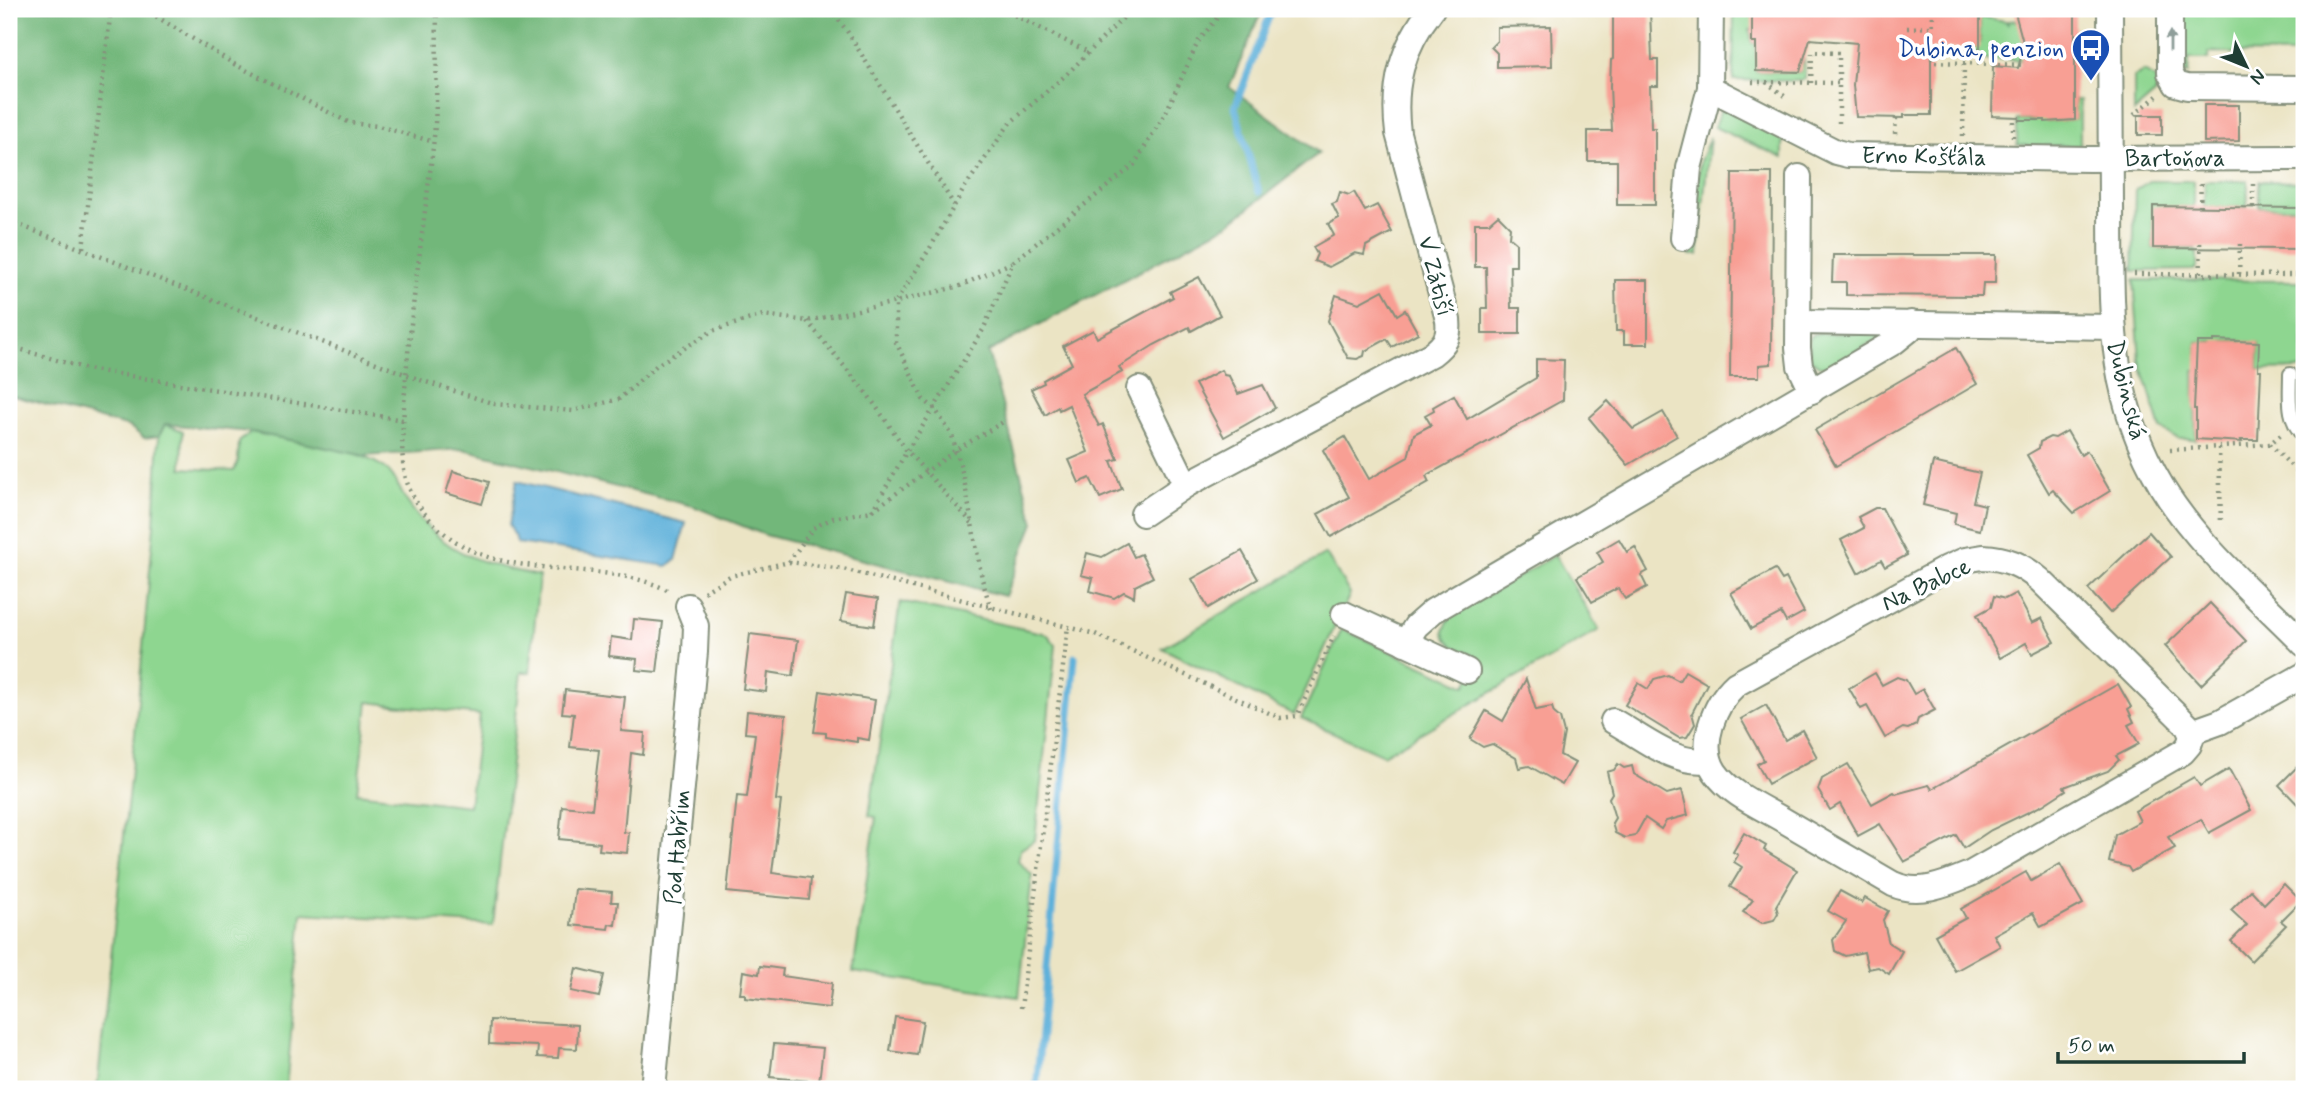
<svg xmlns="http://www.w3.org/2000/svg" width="2313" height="1098" viewBox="0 0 2313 1098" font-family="Mynerve,sans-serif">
	<rect width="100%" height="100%" fill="#fff"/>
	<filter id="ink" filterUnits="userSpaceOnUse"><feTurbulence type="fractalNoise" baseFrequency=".0143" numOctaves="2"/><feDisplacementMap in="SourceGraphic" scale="14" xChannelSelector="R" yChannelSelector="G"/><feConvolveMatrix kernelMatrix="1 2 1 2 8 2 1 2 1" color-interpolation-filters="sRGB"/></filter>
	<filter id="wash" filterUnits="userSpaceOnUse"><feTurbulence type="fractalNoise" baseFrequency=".00686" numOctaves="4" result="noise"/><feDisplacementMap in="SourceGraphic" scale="28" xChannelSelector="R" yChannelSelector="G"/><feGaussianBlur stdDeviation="1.57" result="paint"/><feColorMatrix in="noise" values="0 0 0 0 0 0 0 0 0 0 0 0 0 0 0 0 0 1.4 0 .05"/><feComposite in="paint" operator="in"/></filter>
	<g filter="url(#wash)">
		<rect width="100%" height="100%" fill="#ebe4c4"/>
		<g fill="#8ed690" stroke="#568a62" stroke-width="2" fill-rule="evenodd">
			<path d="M1734,9H1756V16H1750L1754,17V29L1750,30L1752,43H1756V71L1800,72V58H1804L1805,78L1801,81L1733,80Z"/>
			<path d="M2176,9H2304V54L2209,53L2208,59H2189L2188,74L2181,71Z"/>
			<path d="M1980,17L2006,21L2008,25V21L2021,20L2028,60L1969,59L1968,48L1980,42Z"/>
			<path d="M2144,72L2156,79V93L2134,112V77Z"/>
			<path d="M2075,100H2080V146L2017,145V120L2034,121L2035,118H2046L2047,122L2075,119Z"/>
			<path d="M1723,104L1783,135V158L1714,127Z"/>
			<path d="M1710,137L1698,255H1690L1700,161Z"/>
			<path d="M2150,181H2194V207H2153V248L2195,249V252H2197V267L2194,270L2133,271L2135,190Z"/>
			<path d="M2205,181H2248L2247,207H2204Z"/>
			<path d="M2259,181L2304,182V208L2259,207Z"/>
			<path d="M2134,280L2304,281V369L2258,370L2259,343L2242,342L2241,340L2197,342V370H2194L2196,439H2179L2161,429L2140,361Z"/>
			<path d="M1889,332L1832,366H1819L1810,359L1809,338L1813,334Z"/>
			<path d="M165,424L183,431L182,468L234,471L238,461L239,442L251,432C295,441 347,443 385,468C396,475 400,493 408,503C442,554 483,564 539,576L530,672H521L493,925L302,913L286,1089H97L136,723L154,525L159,436ZM368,702L480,715L469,806L357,793Z"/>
			<path d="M1326,554L1350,594L1294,715L1162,648Z"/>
			<path d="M1555,555L1599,630L1383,755L1301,718L1342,629L1466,686L1479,658L1453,646L1445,637L1444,631L1449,618Z"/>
			<path d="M900,602L1047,634L1056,645L1035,840L1020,850L1018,861L1032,875L1019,997L853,972L876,817L869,816Z"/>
		</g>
		<path fill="#72b77a" stroke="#487a57" stroke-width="2" d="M9,9H1263L1229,87L1319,153L1227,225L988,352L1034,523L1005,596L765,535L693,506L463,449L365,456L251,432L165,424L159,436L144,438L130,427L9,395Z"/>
		<path fill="#5fb1da" stroke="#3f7787" stroke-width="2" d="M517,481L686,523L676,560L667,566L518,543L508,525Z"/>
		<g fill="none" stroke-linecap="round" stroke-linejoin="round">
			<g stroke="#5fb1da" stroke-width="7">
				<path d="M1259,192L1235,107L1272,9"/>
				<path d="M1036,1089L1075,657"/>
			</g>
		</g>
		<g id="blocks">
			<g fill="#f89f94">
				<path d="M1613,9H1650L1652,60H1658V86H1650L1651,128H1655V205H1617V161H1588V131H1612L1610,86L1611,60L1613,59Z"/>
				<path d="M1756,9H1980V48L1931,49V115H1904V118L1856,117L1853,85L1857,43L1810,39L1800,72L1756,71V43H1752V16H1756Z"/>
				<path d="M2014,9H2075V120L2045,122V120H2019V117L1992,116L1993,66L2018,68L2024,46Z"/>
				<path d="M1551,26L1552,66L1497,67V53L1491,47L1497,41V27Z"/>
				<path d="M2204,105H2239V141L2204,142Z"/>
				<rect x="2138" y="115" width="24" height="20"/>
				<path d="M1732,173H1772L1771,364L1759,365V377H1730Z"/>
				<path d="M1340,192L1349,195L1354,192L1365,211L1377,205L1392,232L1366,246L1364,255L1355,253L1329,267L1314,261L1317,254L1313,247L1334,235L1328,224L1339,218L1332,204L1337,202Z"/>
				<path d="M2153,206L2304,208V249L2153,248Z"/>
				<path d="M1498,215L1510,227L1509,237L1516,243V266H1510L1511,308H1520V334H1482V308H1487L1486,267H1475V223H1489Z"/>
				<path d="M1833,255H1996L1995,283H1983L1982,296L1846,295V282H1832Z"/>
				<path d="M1199,277L1220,315L1191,331L1189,327L1154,345L1119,367L1122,372L1082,394L1099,426L1103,424L1118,459L1111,461L1122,489L1100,498L1090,478L1079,483L1069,460L1088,452L1069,405L1059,410L1058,407L1045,415L1031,389L1044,383L1043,380L1072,364L1063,346L1093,330L1097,338L1173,297L1170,292Z"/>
				<path d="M1615,280H1648V344H1624V331H1616Z"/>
				<path d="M1383,290L1397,315L1405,310L1418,333L1392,347L1387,339L1365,351L1364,356L1357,359L1348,358L1328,321L1336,295L1359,303Z"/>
				<path d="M2214,340L2259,342L2258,370H2261L2258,440H2241L2242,442L2196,439V409H2194L2197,342H2214Z"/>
				<path d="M1956,348L1977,384L1836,466L1815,430Z"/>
				<path d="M1536,359L1564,360L1563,400L1426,476L1429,482L1331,537L1318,514L1349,497L1323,450L1345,437L1369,479L1408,457L1414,434L1431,425L1425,415L1434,410L1433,407L1454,395L1467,419L1536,378Z"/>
				<path d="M1221,370L1224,375L1229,376L1238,394L1263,385L1275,408L1224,437L1195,384Z"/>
				<path d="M1608,401L1633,429L1663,412L1677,436L1628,465L1589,418Z"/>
				<path d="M2067,431L2081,455L2087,451L2110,491L2074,513L2053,490L2049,493L2027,455L2039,448L2040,442L2050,437L2055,438Z"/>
				<path d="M1933,462L1980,473L1973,502L1985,505L1980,530L1954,524L1956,513L1923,505Z"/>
				<path d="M453,471L489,482L482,504L446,493Z"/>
				<path d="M1875,508H1882L1907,555L1885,567L1881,560L1858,573L1841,540L1864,528L1858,517Z"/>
				<path d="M2149,532L2171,557L2110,613L2088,589Z"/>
				<path d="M1619,539L1627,552L1635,547L1648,571L1641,575L1647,587L1625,599L1618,588L1592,602L1577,577L1603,562L1597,552Z"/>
				<path d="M1127,543L1134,557L1141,554L1153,577L1135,586L1134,597L1124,592L1114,598L1090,591L1093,578L1081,575L1087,553L1102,557Z"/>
				<path d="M1242,551L1258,579L1208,608L1192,579Z"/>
				<path d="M1775,569L1782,580L1786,578L1804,612L1786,622L1781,613L1751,629L1731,593Z"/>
				<path d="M2016,593L2032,623L2042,618L2055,642L2032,654L2026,643L2000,658L1977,615L1991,607L1994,596L2005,599Z"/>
				<path d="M846,594L878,599L874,626L841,621Z"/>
				<path d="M2210,603L2246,641L2201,685L2165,646Z"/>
				<path d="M634,619L663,622L657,672L636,670L637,659L609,656L611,637L632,640Z"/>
				<path d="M750,634L798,640L793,676L768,672L766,692L743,689Z"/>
				<path d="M1685,671L1707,684L1692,713L1695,724L1687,737L1679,738L1625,705L1638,683L1648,689L1654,679L1668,675L1679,681Z"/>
				<path d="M1875,673L1882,685L1897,677L1906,680L1914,694L1923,689L1935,710L1918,719L1916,725L1908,729L1903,728L1885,738L1867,706L1861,709L1849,688Z"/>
				<path d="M1526,679L1536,710L1552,707L1554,713L1560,718L1564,733L1560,755L1575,763L1562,785L1529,766L1519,768L1516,758L1492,744L1483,747L1470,739L1486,711L1503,721Z"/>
				<path d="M2118,684L2131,707L2128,709L2134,722L2128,725L2139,744L2116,756L2119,760L2108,771L2064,787L2066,790L2043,805L1991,830L1964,848L1956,835L1904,862L1880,824L1858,836L1840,804L1830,810L1818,790L1822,779L1848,764L1872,804L1894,792L1896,794L1929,785L1932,789Z"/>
				<path d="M565,690L625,697L621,731L645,733L643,755L631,753L624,832L629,833L627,853L599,850L600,843L559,839L562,806L592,809L599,750L570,747L574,714L562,713Z"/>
				<path d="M820,691L875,700L869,740L857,738V742L826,737V733L814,732Z"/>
				<path d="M1766,705L1785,740L1802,730L1817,757L1768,784L1757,764L1764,760L1741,719Z"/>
				<path d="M747,711L786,715L776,800L781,801L772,873L811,878L809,900L727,892L737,796L747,797L755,734L745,733Z"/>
				<path d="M2304,760V811L2279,785Z"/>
				<path d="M1618,764L1624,768L1632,766L1634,774L1667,794L1682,790L1688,815L1666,821L1661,829L1645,818L1635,836L1625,838L1615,833L1612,823L1615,818L1609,798L1612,793L1607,772L1614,770Z"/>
				<path d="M2229,769L2251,810L2209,833L2201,819L2168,837L2175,848L2131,872L2128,867L2109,862L2115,835L2140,821L2135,811L2194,777L2200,786Z"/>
				<path d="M1744,833L1766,846L1764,850L1797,870L1776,906L1778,913L1774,920L1762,923L1743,912L1753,900L1730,887L1742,867L1734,862L1738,855L1733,852Z"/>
				<path d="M2060,864L2083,904L2041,927L2033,913L1994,935L2000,946L1955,971L1935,935L1966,918L1961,909L2026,872L2031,881Z"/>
				<path d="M2284,884L2301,901L2281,921L2286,925L2251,961L2231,941L2247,925L2231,910L2251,890L2264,904Z"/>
				<path d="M575,889L612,892L611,902H618L615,925L609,924L608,929L571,925Z"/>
				<path d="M1840,891L1862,903L1865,898L1888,911L1883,920L1889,943L1902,951L1889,974L1878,967L1868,969L1864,952L1845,956L1835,951L1833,940L1846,921L1828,911Z"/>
				<path d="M760,966L783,969L782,976L832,983L829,1008L745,998V994H740L743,971L759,974Z"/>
				<path d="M576,968L604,975L599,997L571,991Z"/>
				<path d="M895,1017L923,1021L917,1055L890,1051Z"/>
				<path d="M490,1020L578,1025L577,1049L559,1048L558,1058L537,1057L538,1046L489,1044Z"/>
				<path d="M774,1044L823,1048L819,1082L770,1077Z"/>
			</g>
		</g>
	</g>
	<g filter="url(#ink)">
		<use href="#blocks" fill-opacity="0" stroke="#85907c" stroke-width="2"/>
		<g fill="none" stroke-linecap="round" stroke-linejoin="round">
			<g stroke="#85907c" stroke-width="16">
				<path id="lane" d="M2290,374C2290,397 2286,419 2304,437"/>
			</g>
			<g stroke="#85907c" stroke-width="28">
				<g id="street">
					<path d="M2110,9C2110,74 2111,140 2111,205C2112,309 2106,394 2162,487C2198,546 2257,596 2304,644"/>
					<path d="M2170,9V73L2176,84L2187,87L2304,88"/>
					<path d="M1710,88L1836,152L1848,155L2089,159L2304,158"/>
					<path d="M1799,177L1798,348L1800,366L1812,391"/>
					<path d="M1683,238L1689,168L1710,88L1711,9"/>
					<path d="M1799,322L2112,327"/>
					<path d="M1139,389L1186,485"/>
					<path d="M1143,514L1186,485L1432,354C1445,344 1450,337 1448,320L1398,133C1392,85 1402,47 1432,9"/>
					<path d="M1983,557C2007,558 2022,565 2040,580L2187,725L2192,736L2189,745L2183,752L1970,874C1946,884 1919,896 1893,884C1857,863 1821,842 1785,821C1762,807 1731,795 1715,772C1697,745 1715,703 1736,684L1947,568L1965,560Z"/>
					<path d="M1344,614L1467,671"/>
					<path d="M1405,643L1416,626L1433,611L1894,342L1909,330L1911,323"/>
					<path d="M1613,721C1642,737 1675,766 1709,760"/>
					<path d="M2192,732L2220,722L2304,675"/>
					<path d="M653,1089L695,652L696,626L688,606"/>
				</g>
			</g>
			<g stroke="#85907c" stroke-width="4.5" stroke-dasharray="2 5" stroke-linecap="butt">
				<path d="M144,9L234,64L350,123L378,126L434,142"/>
				<path d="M437,9C436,54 438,102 433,147C423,233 409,319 404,406C403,431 399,461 408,485C416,508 439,532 460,544C516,580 610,559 671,592"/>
				<path d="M830,9L847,31L954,205"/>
				<path d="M1002,9L1088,52"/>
				<path d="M1933,9L1932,62L2026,65"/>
				<path d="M1907,28L1932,27"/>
				<path d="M1752,82L1839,83"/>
				<path d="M1766,82L1787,98"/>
				<path d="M1811,83L1812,52L1839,53V128"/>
				<path d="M2134,115L2157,96"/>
				<path d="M1895,134L1896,118"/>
				<path d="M1963,136L1964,63"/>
				<path d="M2013,137V116"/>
				<path d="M2200,207L2201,180"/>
				<path d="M2253,207V180"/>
				<path d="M9,221L423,381L495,404L573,411L619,399L657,365L712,331L763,315L807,321L896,302L960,286L1013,262"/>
				<path d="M2200,243L2201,274"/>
				<path d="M83,248L111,9"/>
				<path d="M2134,274L2304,275"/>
				<path d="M2239,274L2240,244"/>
				<path d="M807,321L868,395L907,451L972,523"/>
				<path d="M9,346L87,369L403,420"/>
				<path d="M2270,444L2304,479"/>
				<path d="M2219,448L2221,524"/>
				<path d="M2170,450L2270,444L2282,433"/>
				<path d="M872,511L907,451L983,330L1013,262L1134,165L1166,112L1198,42L1224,9"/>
				<path d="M789,562L813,528L833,518L872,511L956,450L1003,422"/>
				<path d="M704,592L730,576L789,562L843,569L1095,634L1280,718L1297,716L1334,636"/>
				<path d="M991,609L982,579L964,479L952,435L935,409L923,399L896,342V302L930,248L965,187L1010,123L1067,74L1132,9"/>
				<path d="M1021,1008L1068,626"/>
			</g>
			<use href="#lane" stroke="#fff" stroke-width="12"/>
			<use href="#street" stroke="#fff" stroke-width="24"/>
		</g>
		<defs><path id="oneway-solid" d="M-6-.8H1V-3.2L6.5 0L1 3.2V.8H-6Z" transform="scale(1.75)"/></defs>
		<use fill="#8f9e9a" href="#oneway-solid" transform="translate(2170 41) rotate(-90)"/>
	</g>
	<defs>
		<g id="bus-pin" transform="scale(2.0125)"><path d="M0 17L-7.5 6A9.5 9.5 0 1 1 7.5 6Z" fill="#1a4fb4" stroke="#fff"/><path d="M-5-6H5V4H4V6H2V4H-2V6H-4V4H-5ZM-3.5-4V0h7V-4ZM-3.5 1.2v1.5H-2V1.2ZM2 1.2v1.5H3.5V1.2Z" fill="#fff"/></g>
	</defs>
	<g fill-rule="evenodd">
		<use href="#bus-pin" x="2091" y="48"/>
	</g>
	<g text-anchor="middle" stroke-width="7" stroke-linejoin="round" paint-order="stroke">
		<g font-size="24" fill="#164399" stroke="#fff" text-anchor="end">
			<text x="2064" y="56">Dubina, penzion</text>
		</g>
		<g font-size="24" fill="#1f3d34" stroke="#fff">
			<text transform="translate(1924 156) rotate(1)" y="8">Erno Košťála</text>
			<text x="2175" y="166">Bartoňova</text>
			<text transform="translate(1436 276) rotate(76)" y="8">V Zátiší</text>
			<text transform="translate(2127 390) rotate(76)" y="8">Dubinská</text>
			<text transform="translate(1926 584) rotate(-25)" y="8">Na Babce</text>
			<text transform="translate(677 847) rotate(-85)" y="8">Pod Habřím</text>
		</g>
	</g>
	<rect width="2313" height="1098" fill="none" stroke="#fff" stroke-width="35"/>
	<g transform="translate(2246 66) rotate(133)" stroke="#ffffff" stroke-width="5" paint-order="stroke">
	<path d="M0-5L12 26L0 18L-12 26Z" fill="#1f3d34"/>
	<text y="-10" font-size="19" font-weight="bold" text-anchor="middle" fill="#1f3d34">N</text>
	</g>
	<path d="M2058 1052v10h186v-10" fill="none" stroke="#1f3d34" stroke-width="3.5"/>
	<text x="2068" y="1052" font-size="21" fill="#1f3d34" stroke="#ffffff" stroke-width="5" paint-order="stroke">50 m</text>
</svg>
